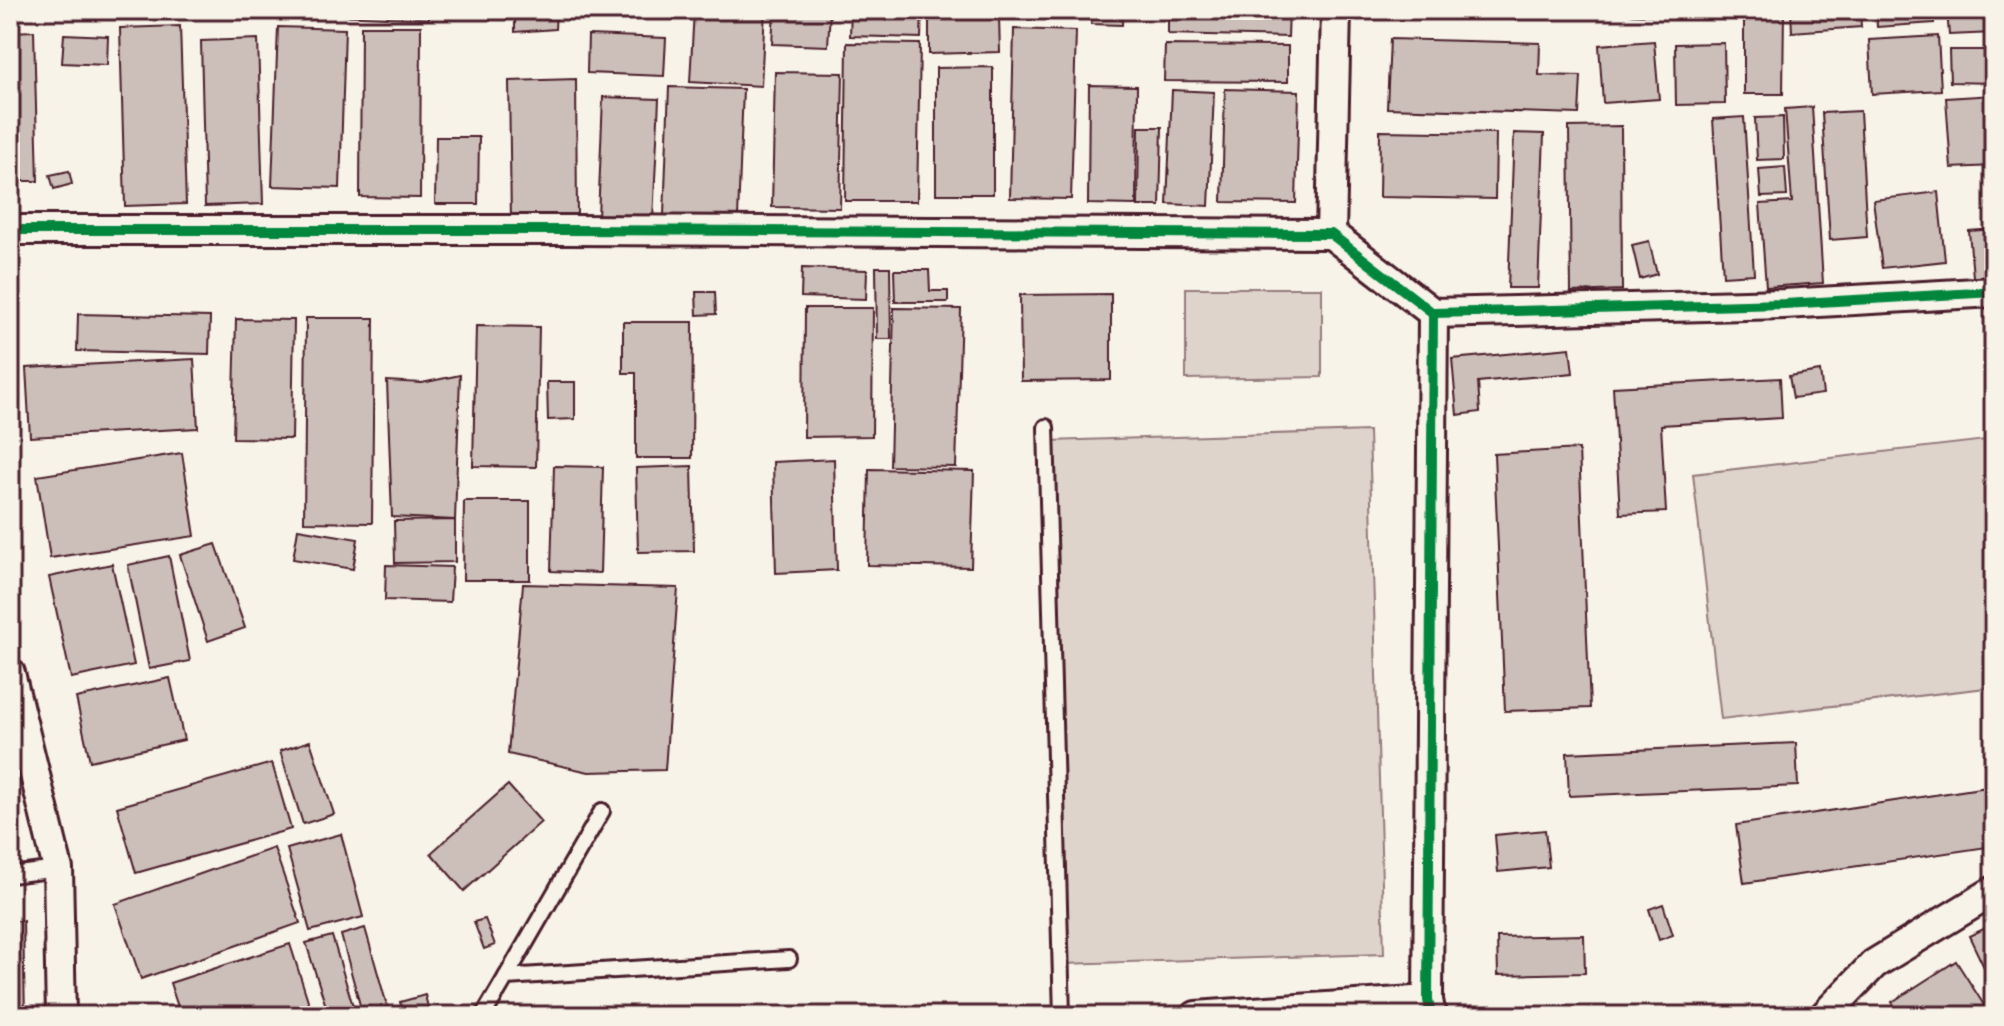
<svg xmlns="http://www.w3.org/2000/svg" width="2004" height="1026" viewBox="0 0 2004 1026" font-family="Kalam,sans-serif">
	<rect width="100%" height="100%" fill="#f7f3e8"/>
	<filter id="ink" filterUnits="userSpaceOnUse"><feTurbulence type="fractalNoise" baseFrequency=".0125" numOctaves="2"/><feDisplacementMap in="SourceGraphic" scale="16" xChannelSelector="R" yChannelSelector="G"/><feConvolveMatrix kernelMatrix="1 2 1 2 8 2 1 2 1" color-interpolation-filters="sRGB"/></filter>
	<g filter="url(#ink)">
		<g fill="#ded4cc" stroke="#947a7c" stroke-width="2">
			<path d="M1186,288H1322V377L1186,379Z"/>
			<path d="M1369,431L1384,954L1063,964L1049,441Z"/>
			<path d="M1994,439V687L1721,719L1693,474Z"/>
		</g>
		<g fill="#ccbfb9" stroke="#4a1f2b" stroke-width="2">
			<path d="M339,10H429V19L339,15Z"/>
			<path d="M432,10H485V14L432,12Z"/>
			<path d="M515,10H556L555,29L515,32Z"/>
			<path d="M694,10H765L761,86L690,82Z"/>
			<path d="M774,10H830L828,46L772,44Z"/>
			<path d="M851,10H922L921,38L850,36Z"/>
			<path d="M1091,10H1123L1122,25L1091,24Z"/>
			<path d="M1168,10H1289L1288,37L1168,34Z"/>
			<path d="M1506,10H1588V15L1506,12Z"/>
			<path d="M1598,10H1657V15L1597,13Z"/>
			<path d="M1744,10H1784L1783,94H1744Z"/>
			<path d="M1791,10H1860L1861,27L1792,32Z"/>
			<path d="M1876,10H1933L1934,23L1877,27Z"/>
			<path d="M1947,10H1994V33L1949,35Z"/>
			<path d="M999,17L1000,52L929,54V19Z"/>
			<path d="M180,26L186,204L125,206L120,28Z"/>
			<path d="M361,26H421L420,198L360,197Z"/>
			<path d="M278,27L345,29L340,188L272,186Z"/>
			<path d="M1014,29L1076,31L1071,199L1010,198Z"/>
			<path d="M34,31L38,181H10V32Z"/>
			<path d="M64,34L108,36L107,65L62,63Z"/>
			<path d="M588,35L666,38L664,76L587,73Z"/>
			<path d="M1938,36L1941,90L1872,94L1869,40Z"/>
			<path d="M258,39L263,204L205,206L201,41Z"/>
			<path d="M1390,39L1540,43L1539,75L1581,76L1579,114L1387,108Z"/>
			<path d="M1654,41L1659,99L1603,103L1599,45Z"/>
			<path d="M847,43L920,44L917,201H845Z"/>
			<path d="M1724,43L1725,104L1676,105L1675,44Z"/>
			<path d="M1165,45L1288,46V82L1164,81Z"/>
			<path d="M1949,50H1994V83L1950,82Z"/>
			<path d="M993,67V194H936V68Z"/>
			<path d="M775,72L843,73L840,208L772,207Z"/>
			<path d="M576,79L577,219L511,220L509,81Z"/>
			<path d="M1089,85L1137,86L1136,205L1088,204Z"/>
			<path d="M669,87L743,89L738,218L664,215Z"/>
			<path d="M1225,89L1299,91L1296,203L1222,202Z"/>
			<path d="M1172,90L1214,92L1209,206L1167,204Z"/>
			<path d="M1994,95V166L1951,168L1946,98Z"/>
			<path d="M603,97L659,99L653,220L598,218Z"/>
			<path d="M1812,107L1823,283L1766,287L1760,204L1792,202L1785,109Z"/>
			<path d="M1860,111L1867,237L1830,240L1822,113Z"/>
			<path d="M1744,117L1754,274L1723,276L1713,119Z"/>
			<path d="M1783,117L1784,159L1757,160L1755,118Z"/>
			<path d="M1621,126L1622,290L1571,292L1569,127Z"/>
			<path d="M1139,127H1162L1160,206H1138Z"/>
			<path d="M1380,131L1496,133L1495,199L1379,197Z"/>
			<path d="M1514,133L1544,134L1538,288H1508Z"/>
			<path d="M436,137H479L478,204H435Z"/>
			<path d="M1785,167L1787,196L1761,197L1759,169Z"/>
			<path d="M69,171L72,184L54,189L50,175Z"/>
			<path d="M1938,192L1945,261L1882,268L1873,200Z"/>
			<path d="M1994,229V286L1974,288L1969,231Z"/>
			<path d="M1649,241L1657,274L1640,279L1632,245Z"/>
			<path d="M876,267H890L891,339H877Z"/>
			<path d="M802,268L867,270L866,299L801,297Z"/>
			<path d="M894,270H929L930,291H948V302H895Z"/>
			<path d="M696,292H715L716,314L697,315Z"/>
			<path d="M1111,294V380L1021,381L1020,295Z"/>
			<path d="M805,308H873L872,436L804,437Z"/>
			<path d="M894,308L961,309L956,467L890,466Z"/>
			<path d="M78,314L210,317L209,354L77,351Z"/>
			<path d="M306,318H374L372,523L304,522Z"/>
			<path d="M236,319L294,320L292,439L233,438Z"/>
			<path d="M623,322H693L692,458H636V373H623Z"/>
			<path d="M476,326L539,327L536,467L473,466Z"/>
			<path d="M1570,348L1573,373L1478,382L1480,412L1457,415L1452,359Z"/>
			<path d="M194,359L198,428L30,437L26,368Z"/>
			<path d="M1820,371L1823,394L1793,398L1789,376Z"/>
			<path d="M460,375L455,520L392,517L387,381L422,383Z"/>
			<path d="M1780,378L1782,418L1661,425L1666,512L1620,514L1613,387Z"/>
			<path d="M547,382H575V419L548,420Z"/>
			<path d="M1579,449L1590,708L1505,711L1494,454Z"/>
			<path d="M182,453L195,536L50,558L37,476Z"/>
			<path d="M834,459L837,570L776,573L773,462Z"/>
			<path d="M554,466L603,467L600,573L551,571Z"/>
			<path d="M692,466L694,551L638,552L636,468Z"/>
			<path d="M869,469L974,471L971,567L867,565Z"/>
			<path d="M464,501H530V580H463Z"/>
			<path d="M455,520V562L395,563L394,521Z"/>
			<path d="M298,529L358,539L353,569L293,559Z"/>
			<path d="M216,544L245,628L208,641L180,555Z"/>
			<path d="M169,556L190,661L149,669L128,565Z"/>
			<path d="M112,564L134,665L71,678L49,577Z"/>
			<path d="M386,565L452,567L450,602L385,600Z"/>
			<path d="M523,584L678,588L665,770L589,772L508,754Z"/>
			<path d="M170,678L184,740L90,761L76,698Z"/>
			<path d="M310,741L334,814L303,824L280,751Z"/>
			<path d="M1796,743L1798,786L1569,796L1567,753Z"/>
			<path d="M272,763L291,829L136,873L117,807Z"/>
			<path d="M508,785L541,822L464,891L431,853Z"/>
			<path d="M1994,786V846L1744,883L1736,825Z"/>
			<path d="M1545,830L1549,867L1498,872L1495,835Z"/>
			<path d="M341,834L363,917L310,931L287,849Z"/>
			<path d="M274,848L300,923L141,979L115,904Z"/>
			<path d="M1663,904L1673,935L1659,940L1649,909Z"/>
			<path d="M485,919L495,945L484,949L474,922Z"/>
			<path d="M10,921H23L25,1016H10Z"/>
			<path d="M1994,924V988L1969,936Z"/>
			<path d="M365,928L388,1009L363,1016L341,935Z"/>
			<path d="M1584,935L1585,973L1498,975L1497,937Z"/>
			<path d="M332,936L356,1016H329L306,943Z"/>
			<path d="M290,944L311,1010L293,1016H181L170,983Z"/>
			<path d="M1956,961L1991,1016H1901L1892,1002Z"/>
			<path d="M425,995L430,1016H404L400,1002Z"/>
		</g>
		<g fill="none" stroke-linecap="round" stroke-linejoin="round">
			<g stroke="#4a1f2b" stroke-width="20">
				<g id="service">
					<path d="M1046,427L1062,1016"/>
					<path d="M10,875L58,869"/>
					<path d="M506,977L602,811"/>
					<path d="M483,1016L506,977L789,959"/>
				</g>
			</g>
			<g stroke="#4a1f2b" stroke-width="34">
				<g id="minor">
					<path d="M10,230H570L1331,234L1433,313L1784,304L1994,292"/>
					<path d="M1331,234L1336,10"/>
					<path d="M10,673L58,869L61,1016"/>
					<path d="M1196,1016L1428,1000"/>
					<path d="M1431,1016L1428,1000L1433,313"/>
					<path d="M1824,1016L1874,964L1994,891"/>
				</g>
			</g>
			<use href="#service" stroke="#f7f3e8" stroke-width="14"/>
			<use href="#minor" stroke="#f7f3e8" stroke-width="28"/>
			<g stroke="#f7f3e8" stroke-width="15">
				<g id="cycleway">
					<path d="M10,230H570L1331,234L1433,313L1784,304L1994,292"/>
					<path d="M1431,1016L1428,1000L1433,313"/>
				</g>
			</g>
			<use href="#cycleway" stroke="#00873e" stroke-width="10"/>
		</g>
	</g>
	<rect width="2004" height="1026" fill="none" stroke="#f7f3e8" stroke-width="40"/>
	<rect x="20" y="20" width="1964" height="986" fill="none" stroke="#4a1f2b" stroke-width="3" filter="url(#ink)"/>
</svg>
